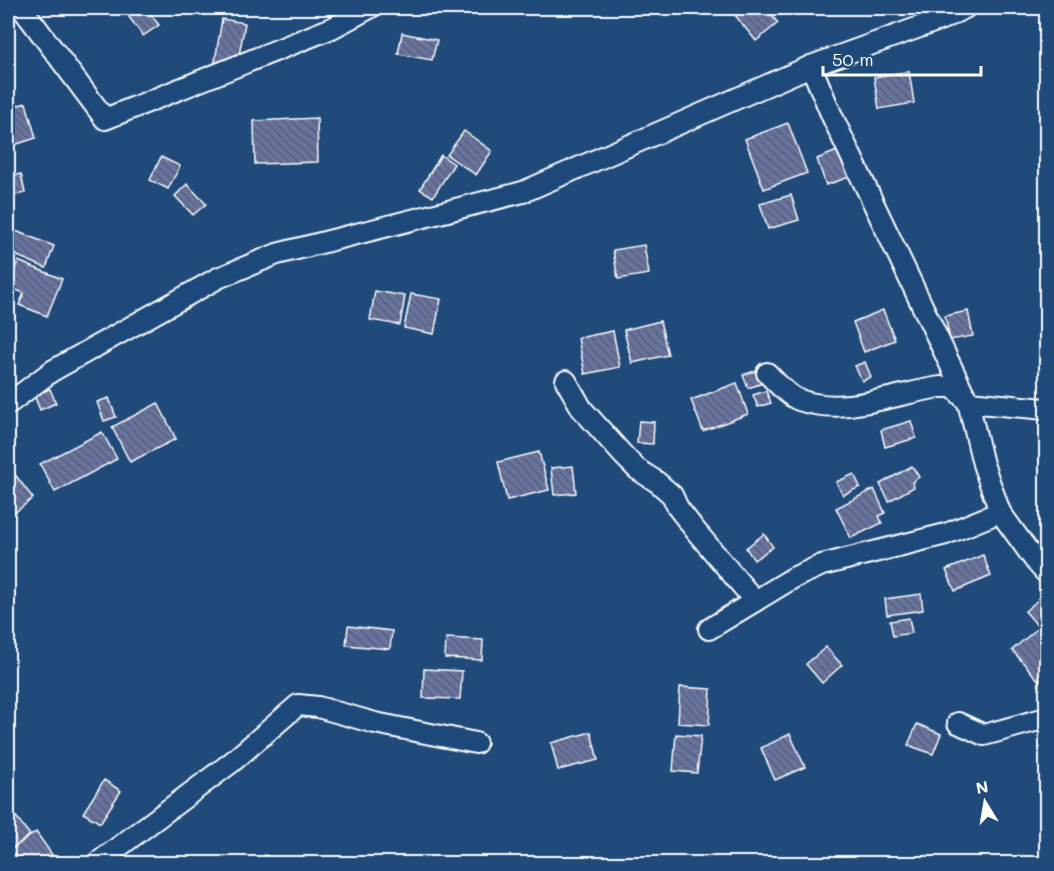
<svg xmlns="http://www.w3.org/2000/svg" width="1054" height="871" viewBox="0 0 1054 871" font-family="Mali,sans-serif">
	<defs>
		<pattern id="building-back-hatch" width="6" height="6" patternUnits="userSpaceOnUse" patternTransform="scale(1.5)"><rect width="6" height="6" fill="#67739f"/><path d="M-1 5l2 2M0 0l6 6M5-1l2 2" fill="none" stroke="#585e71"/></pattern>
	</defs>
	<rect width="100%" height="100%" fill="#1f4a7a"/>
	<filter id="ink" filterUnits="userSpaceOnUse"><feTurbulence type="fractalNoise" baseFrequency=".0167" numOctaves="2"/><feDisplacementMap in="SourceGraphic" scale="12" xChannelSelector="R" yChannelSelector="G"/><feConvolveMatrix kernelMatrix="1 2 1 2 8 2 1 2 1" color-interpolation-filters="sRGB"/></filter>
	<g filter="url(#ink)">
		<g fill="url(#building-back-hatch)" stroke="#fff" stroke-width="1.5">
			<path d="M134,8H146L159,25L143,36L126,13Z"/>
			<path d="M744,8H765L778,23L756,41L735,15Z"/>
			<path d="M222,19L245,23L236,71L214,67Z"/>
			<path d="M402,33L437,40L432,60L398,54Z"/>
			<path d="M909,71L914,103L879,109L874,77Z"/>
			<path d="M26,103L36,138L14,145L8,120V108Z"/>
			<path d="M317,118L318,162L255,164L254,121Z"/>
			<path d="M788,123L807,173L764,189L745,139Z"/>
			<path d="M464,131L492,151L476,175L447,155Z"/>
			<path d="M842,149L852,176L826,185L817,159Z"/>
			<path d="M441,155L454,164L433,197L420,189Z"/>
			<path d="M161,157L180,166L168,189L150,180Z"/>
			<path d="M21,174L25,193L11,196L8,177Z"/>
			<path d="M187,184L206,204L193,215L175,196Z"/>
			<path d="M791,195L799,220L768,229L760,204Z"/>
			<path d="M13,230L54,246L46,268L8,252V245Z"/>
			<path d="M644,245L649,274L618,279L613,250Z"/>
			<path d="M18,261L62,279L47,316L19,305L24,293L8,287Z"/>
			<path d="M375,291L405,296L400,325L370,320Z"/>
			<path d="M411,294L441,299L434,334L404,328Z"/>
			<path d="M883,310L895,340L864,352L853,322Z"/>
			<path d="M968,311L973,336L950,340L945,316Z"/>
			<path d="M660,321L668,355L632,363L624,330Z"/>
			<path d="M613,331L620,367L585,374L578,338Z"/>
			<path d="M865,362L871,377L862,381L855,366Z"/>
			<path d="M758,370L763,383L748,388L743,375Z"/>
			<path d="M737,383L748,414L703,431L691,400Z"/>
			<path d="M50,389L56,403L40,410L34,395Z"/>
			<path d="M766,391L771,403L758,407L753,395Z"/>
			<path d="M109,398L116,417L104,421L97,402Z"/>
			<path d="M158,403L176,439L130,462L112,427Z"/>
			<path d="M639,421L654,422L653,444L637,443Z"/>
			<path d="M911,421L916,438L885,447L881,430Z"/>
			<path d="M102,432L117,459L55,492L40,464Z"/>
			<path d="M8,451L14,454L9,463L8,462Z"/>
			<path d="M539,452L549,490L507,500L498,462Z"/>
			<path d="M573,466L576,493L554,495L551,468Z"/>
			<path d="M912,466L919,477L912,482L914,487L889,501L880,484Z"/>
			<path d="M13,472L33,498L8,518V476Z"/>
			<path d="M854,474L860,487L843,495L836,482Z"/>
			<path d="M874,489L885,513L879,516L882,523L851,538L836,508Z"/>
			<path d="M764,534L773,547L754,560L746,548Z"/>
			<path d="M983,555L991,576L955,591L946,570Z"/>
			<path d="M921,594L923,610L887,615L885,599Z"/>
			<path d="M1044,595L1046,598V616L1036,624L1025,611Z"/>
			<path d="M909,618L912,633L893,636L890,621Z"/>
			<path d="M348,626L392,631L390,649L346,645Z"/>
			<path d="M1038,628L1046,637V674L1039,681L1012,650Z"/>
			<path d="M446,638L483,640L482,660L445,658Z"/>
			<path d="M826,647L842,665L822,683L806,664Z"/>
			<path d="M424,669L462,671L460,699L423,698Z"/>
			<path d="M680,687L711,689L709,725L678,723Z"/>
			<path d="M917,724L941,734L933,754L908,745Z"/>
			<path d="M591,732L598,760L558,770L551,743Z"/>
			<path d="M676,734L701,736L697,773L673,771Z"/>
			<path d="M790,734L805,767L775,780L761,748Z"/>
			<path d="M104,780L121,791L100,823L83,813Z"/>
			<path d="M8,806L30,835L9,851L8,849Z"/>
			<path d="M36,832L53,856L42,864H18L9,851Z"/>
			<path d="M265,855L285,864H261Z"/>
		</g>
		<g fill="none" stroke-linecap="round" stroke-linejoin="round">
			<g stroke="#fff" stroke-width="24">
				<g id="street">
					<path d="M22,8L105,119L332,28L370,8"/>
					<path d="M811,66L832,116L968,402L983,464L1000,512L1036,562L1046,573"/>
					<path d="M767,373C776,382 788,396 799,400C845,416 894,394 940,387H953L968,402L1046,409"/>
					<path d="M566,381L582,409L624,456L637,469L657,482L672,495L678,508L695,530L755,601"/>
					<path d="M8,404L52,371L218,278L277,254L523,192L811,66L942,19L965,8"/>
					<path d="M709,629L793,578L822,565L946,534L1000,512"/>
					<path d="M958,723L984,735L1046,718"/>
					<path d="M96,864L232,762L298,705L318,707L375,723L476,743"/>
				</g>
			</g>
			<use href="#street" stroke="#1f4a7a" stroke-width="20"/>
		</g>
	</g>
	<rect width="1054" height="871" fill="none" stroke="#1f4a7a" stroke-width="30"/>
	<rect x="15" y="15" width="1024" height="841" fill="none" stroke="#fff" stroke-width="2" filter="url(#ink)"/>
	<g transform="translate(985 802) rotate(349)" stroke="#1f4a7a" stroke-width="4.5" paint-order="stroke">
	<path d="M0-4.5L10 22L0 15L-10 22Z" fill="#ffffff"/>
	<text y="-9" font-size="16" font-weight="bold" text-anchor="middle" fill="#ffffff">N</text>
	</g>
	<path d="M823 66v9h158v-9" fill="none" stroke="#ffffff" stroke-width="3"/>
	<text x="832" y="66" font-size="18" fill="#ffffff" stroke="#1f4a7a" stroke-width="4.5" paint-order="stroke">50 m</text>
</svg>
